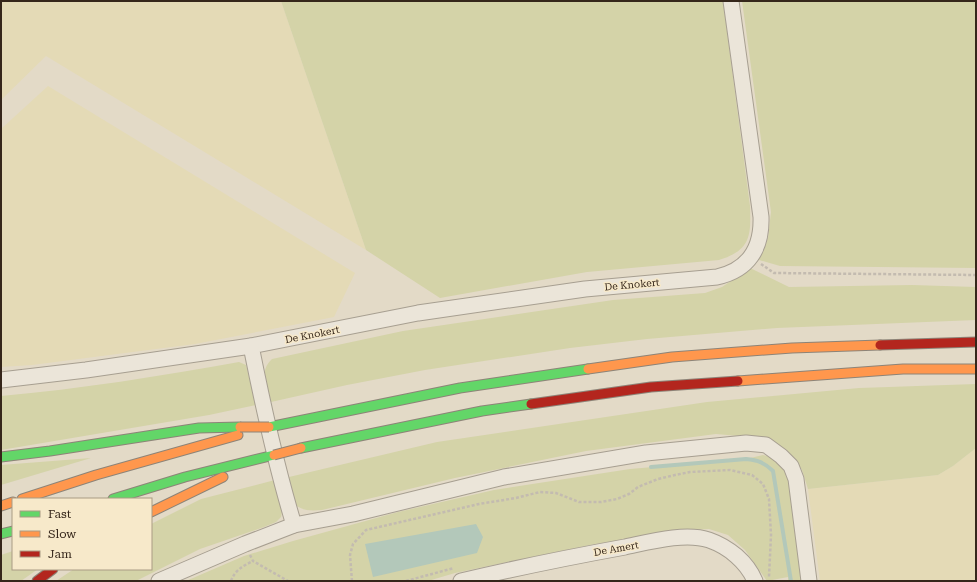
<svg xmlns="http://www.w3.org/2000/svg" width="977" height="582" viewBox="0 0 977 582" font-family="'Roboto Serif',serif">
	<rect width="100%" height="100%" fill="#e3dac7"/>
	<g fill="#e4dab6">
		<path d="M1,1H281L366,250L46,56L1,100Z"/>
		<path d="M48,86L355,273L334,317L195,344L32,365L1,367V129Z"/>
		<path d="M976,448V581H820L808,489L938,475L953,466Z"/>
	</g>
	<g fill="#d4d3a8">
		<path d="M281,1H723L750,206C751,236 751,250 719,260L587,272L440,298L366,250Z"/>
		<path d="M742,1H976V268L780,266L759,260L768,238L771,212Z"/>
		<path d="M750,268L789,287L912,285L976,287V320L777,328L647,339L570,348L425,370L347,385L271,402C267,386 258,372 272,359L403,331L613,300L705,293L722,287Z"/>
		<path d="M239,362L246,365L256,405L209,415L1,450V396C81,389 160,376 239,362Z"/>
		<path d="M976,384V448L953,466L938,475L808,489L802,470L791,455L774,443L750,437L716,434L586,451L455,478L322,510C311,511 304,511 295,505L289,477L437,442L707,402L859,388Z"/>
		<path d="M763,455L778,459L788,469L803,581H788V577L767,581L745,550L728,535L709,529L692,530L595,544L455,573L428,581H186L244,556L293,541L398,512L494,490L630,469L746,459Z"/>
		<path d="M91,458L1,485V465Z"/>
		<path d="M275,480L282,512L281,517L276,522L264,527L200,549L136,581H56L74,569H151V524L201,499Z"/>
		<path d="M13,551V569H38L21,581H1V555Z"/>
	</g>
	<path fill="#b3c8ba" d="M476,524L483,537L477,553L373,577L365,544Z"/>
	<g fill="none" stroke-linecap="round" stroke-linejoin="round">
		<path stroke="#b3c8ba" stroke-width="4" d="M651,467L746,459C758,460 765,463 773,471L791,581"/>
		<g stroke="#a79f91" stroke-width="17">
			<g id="street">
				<path d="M731,1L761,217C762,248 749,270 717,277L585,289L418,313L251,346C263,406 276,466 294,525L353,514L504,477L646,453L746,443L766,445L781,456L791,466L796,479L809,581"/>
				<path d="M1,380L86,370L251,346"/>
				<path d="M159,581L245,544L294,525"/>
				<path d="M461,581C516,568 570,557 625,547C649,542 685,532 709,540C729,547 747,562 755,581"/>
			</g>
		</g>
		<g stroke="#8d8478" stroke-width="11">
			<g id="fast">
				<path d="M269,427L460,388L588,369"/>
				<path d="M301,448L482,411L531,404"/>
				<path d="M1,457L50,451L199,428L240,427"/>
				<path d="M113,499L185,477L274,455"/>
				<path d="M1,534L13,531"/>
			</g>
		</g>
		<g stroke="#8d8478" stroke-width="11">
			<g id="slow">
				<path d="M588,369L672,357L792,348L880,345"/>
				<path d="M738,381L903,369H976"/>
				<path d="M22,499L96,475L238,435"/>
				<path d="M1,506L13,502"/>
				<path d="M151,512L223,477"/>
			</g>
		</g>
		<g stroke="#8d8478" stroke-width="11">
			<g id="jam">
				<path d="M880,345L976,342"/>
				<path d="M531,404L651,387L738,381"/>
				<path d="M37,581L53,569"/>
			</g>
		</g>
		<g stroke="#c3bbb0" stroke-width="2.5" stroke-dasharray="3 2" stroke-linecap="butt">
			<path d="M761,264L774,273L976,275"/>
			<path d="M250,555L253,561L288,581"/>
			<path d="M231,581C235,570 243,566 253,561"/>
			<path d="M352,581L350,555L353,544L366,530L479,504L516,498L540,492L556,493L579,502H601L617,499L629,494L638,487L658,479L675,475L690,472L730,470L752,475L763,484L769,499L771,535L769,577"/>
			<path d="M406,581L454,568"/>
		</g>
		<use href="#street" stroke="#ebe5d9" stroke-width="15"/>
		<use href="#fast" stroke="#63d668" stroke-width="9"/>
		<use href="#slow" stroke="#ff974d" stroke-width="9"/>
		<use href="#jam" stroke="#b3261e" stroke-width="9"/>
		<g stroke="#8d8478" stroke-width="11" stroke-linecap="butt">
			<g id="slow-bridge">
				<path d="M240,427H269"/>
				<path d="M274,455L301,448"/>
			</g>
		</g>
		<use href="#slow-bridge" stroke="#ff974d" stroke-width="9"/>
	</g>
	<g text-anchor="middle" stroke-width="3" stroke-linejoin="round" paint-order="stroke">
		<g font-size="10" fill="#35261a" stroke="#f7e9ca">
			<text transform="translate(632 284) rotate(-5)" y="4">De Knokert</text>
			<text transform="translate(312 334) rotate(-11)" y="4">De Knokert</text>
			<text transform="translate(616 548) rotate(-10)" y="4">De Amert</text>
		</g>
	</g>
	<rect width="977" height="582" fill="none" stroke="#35261a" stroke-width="4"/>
	<rect x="12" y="498" width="140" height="72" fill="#f7e9ca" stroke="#a99b84"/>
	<rect x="20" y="511" width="20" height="6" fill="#63d668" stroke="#a99b84"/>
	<text x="48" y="518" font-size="12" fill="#35261a">Fast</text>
	<rect x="20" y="531" width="20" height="6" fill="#ff974d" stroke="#a99b84"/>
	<text x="48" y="538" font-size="12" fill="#35261a">Slow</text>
	<rect x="20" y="551" width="20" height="6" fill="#b3261e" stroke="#a99b84"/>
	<text x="48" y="558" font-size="12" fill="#35261a">Jam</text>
</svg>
